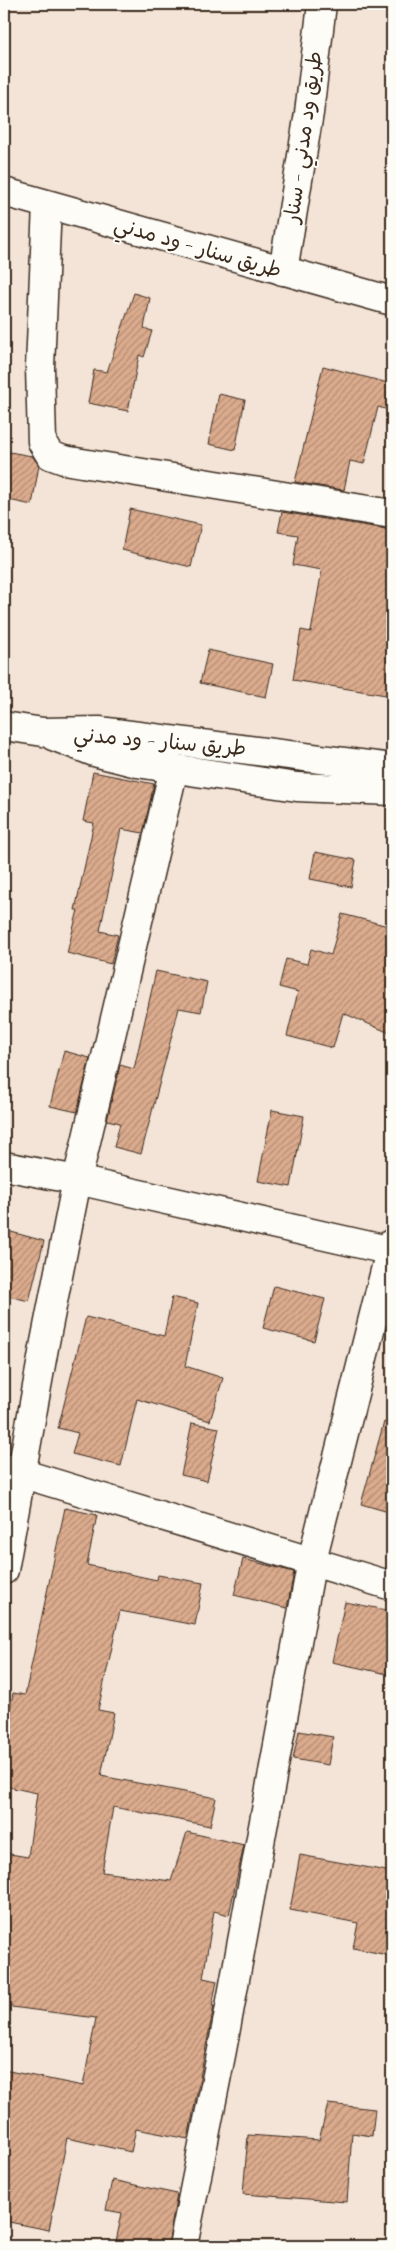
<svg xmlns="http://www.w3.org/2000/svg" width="396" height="2250" viewBox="0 0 396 2250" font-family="'Indie Flower','Playpen Sans Arabic',sans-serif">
	<defs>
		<pattern id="building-hatch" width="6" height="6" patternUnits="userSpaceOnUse" patternTransform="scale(1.25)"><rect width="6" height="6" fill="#dbab8d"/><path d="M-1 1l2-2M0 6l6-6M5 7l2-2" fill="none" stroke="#b38b73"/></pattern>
	</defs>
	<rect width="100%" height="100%" fill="#f3e4d7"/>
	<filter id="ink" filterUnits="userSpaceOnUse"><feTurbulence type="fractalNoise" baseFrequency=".02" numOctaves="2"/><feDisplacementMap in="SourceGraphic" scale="10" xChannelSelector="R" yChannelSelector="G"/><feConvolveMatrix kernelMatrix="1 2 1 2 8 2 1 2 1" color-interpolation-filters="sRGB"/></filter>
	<g filter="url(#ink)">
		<g fill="url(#building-hatch)" stroke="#3b2a1e">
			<path d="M134,293L150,298L144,328L152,331L144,357L139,355L128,411L88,403L94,370L107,372Z"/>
			<path d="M323,366L392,384V411L378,407L364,464L350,461L344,490L295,482Z"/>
			<path d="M219,394L245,400L235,450L209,444Z"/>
			<path d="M4,451L32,456L39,465L32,505L4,499Z"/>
			<path d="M130,509L201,525L191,567L122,550Z"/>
			<path d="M282,512L392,530V696L293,680L301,630L311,632L322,570L293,565L298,535L278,532Z"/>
			<path d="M208,650L273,664L266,697L200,683Z"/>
			<path d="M93,772L154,784L143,833L121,829L100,931L118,935L111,964L67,953L78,910H75L94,823L83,821Z"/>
			<path d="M315,852L356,860L351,887L310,879Z"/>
			<path d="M342,914L392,927V1034L343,1013L333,1048L287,1036L298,992L279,987L286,959L307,964L311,949L331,955Z"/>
			<path d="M156,971L207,982L201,1012L179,1008L141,1154L114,1147L120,1123L107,1120L120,1065L134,1069Z"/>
			<path d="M64,1051L90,1058L77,1112L50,1106Z"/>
			<path d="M272,1110L304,1116L291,1187L258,1181Z"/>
			<path d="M4,1230L44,1241L29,1301L4,1295Z"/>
			<path d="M274,1286L325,1299L314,1341L263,1328Z"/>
			<path d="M172,1297L198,1303L185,1366L223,1378L210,1421L137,1399L121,1466L72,1454L78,1433L58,1428L86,1317L164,1336Z"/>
			<path d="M384,1422L392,1423V1513L361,1504Z"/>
			<path d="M192,1423L219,1428L207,1481L181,1475Z"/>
			<path d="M65,1508L97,1515L87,1565L157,1580L158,1575L203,1583L195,1625L120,1611L98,1710L114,1713L101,1776L216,1798L210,1826L113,1807L102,1872L171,1881L187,1832L244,1845L229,1915L214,1911L203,1978L217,1981L212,2006H214L188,2139L136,2129L131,2152L67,2138L49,2230L4,2221V2070L83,2086L96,2018L4,2006V1853L28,1857L37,1793L4,1786V1740L13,1693L25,1695Z"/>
			<path d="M243,1559L294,1572L287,1608L234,1595Z"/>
			<path d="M345,1602L392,1611V1675L332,1662Z"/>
			<path d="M299,1731L333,1737L328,1765L293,1759Z"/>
			<path d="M300,1855L392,1872V1956L353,1948L358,1923L290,1910Z"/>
			<path d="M328,2104L375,2109L372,2136L352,2133L347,2202L243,2194L248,2135L319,2140Z"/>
			<path d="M112,2180L177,2194L168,2246H115L122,2213L106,2210Z"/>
		</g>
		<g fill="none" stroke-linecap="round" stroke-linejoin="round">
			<g stroke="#3b2a1e" stroke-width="31">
				<g id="minor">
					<path d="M4,192L392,301"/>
					<path d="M47,205L40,367L42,442L50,455L64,460L392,514"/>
					<path d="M283,271L309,113L322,4"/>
					<path d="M4,1166L77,1180L392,1251"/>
					<path d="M4,1468L392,1586"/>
					<path d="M4,1570L45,1342L77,1180L174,768"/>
					<path d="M183,2246L222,2050L312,1560L392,1243"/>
				</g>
			</g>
			<g stroke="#3b2a1e" stroke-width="31">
				<g id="tertiary">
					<path d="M4,726L43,732L99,731L392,768"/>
					<path d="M53,736L94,752L137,763L297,787L392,791"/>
				</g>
			</g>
			<use href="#minor" stroke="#fdfcf7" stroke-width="28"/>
			<use href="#tertiary" stroke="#fdfcf7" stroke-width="28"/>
		</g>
	</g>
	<g text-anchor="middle" stroke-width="4" stroke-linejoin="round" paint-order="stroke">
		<g font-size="21" fill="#3b2a1e" stroke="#fdfcf7">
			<text transform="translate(303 137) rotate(-82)" y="7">طريق ود مدني - سنار</text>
			<text transform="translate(198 247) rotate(16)" y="7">طريق سنار - ود مدني</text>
			<text transform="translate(160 741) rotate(5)" y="7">طريق سنار - ود مدني</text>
		</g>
	</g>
	<rect width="396" height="2250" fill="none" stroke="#fdfcf7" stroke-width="20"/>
	<rect x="10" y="10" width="376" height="2230" fill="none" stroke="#3b2a1e" stroke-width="2" filter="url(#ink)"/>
</svg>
